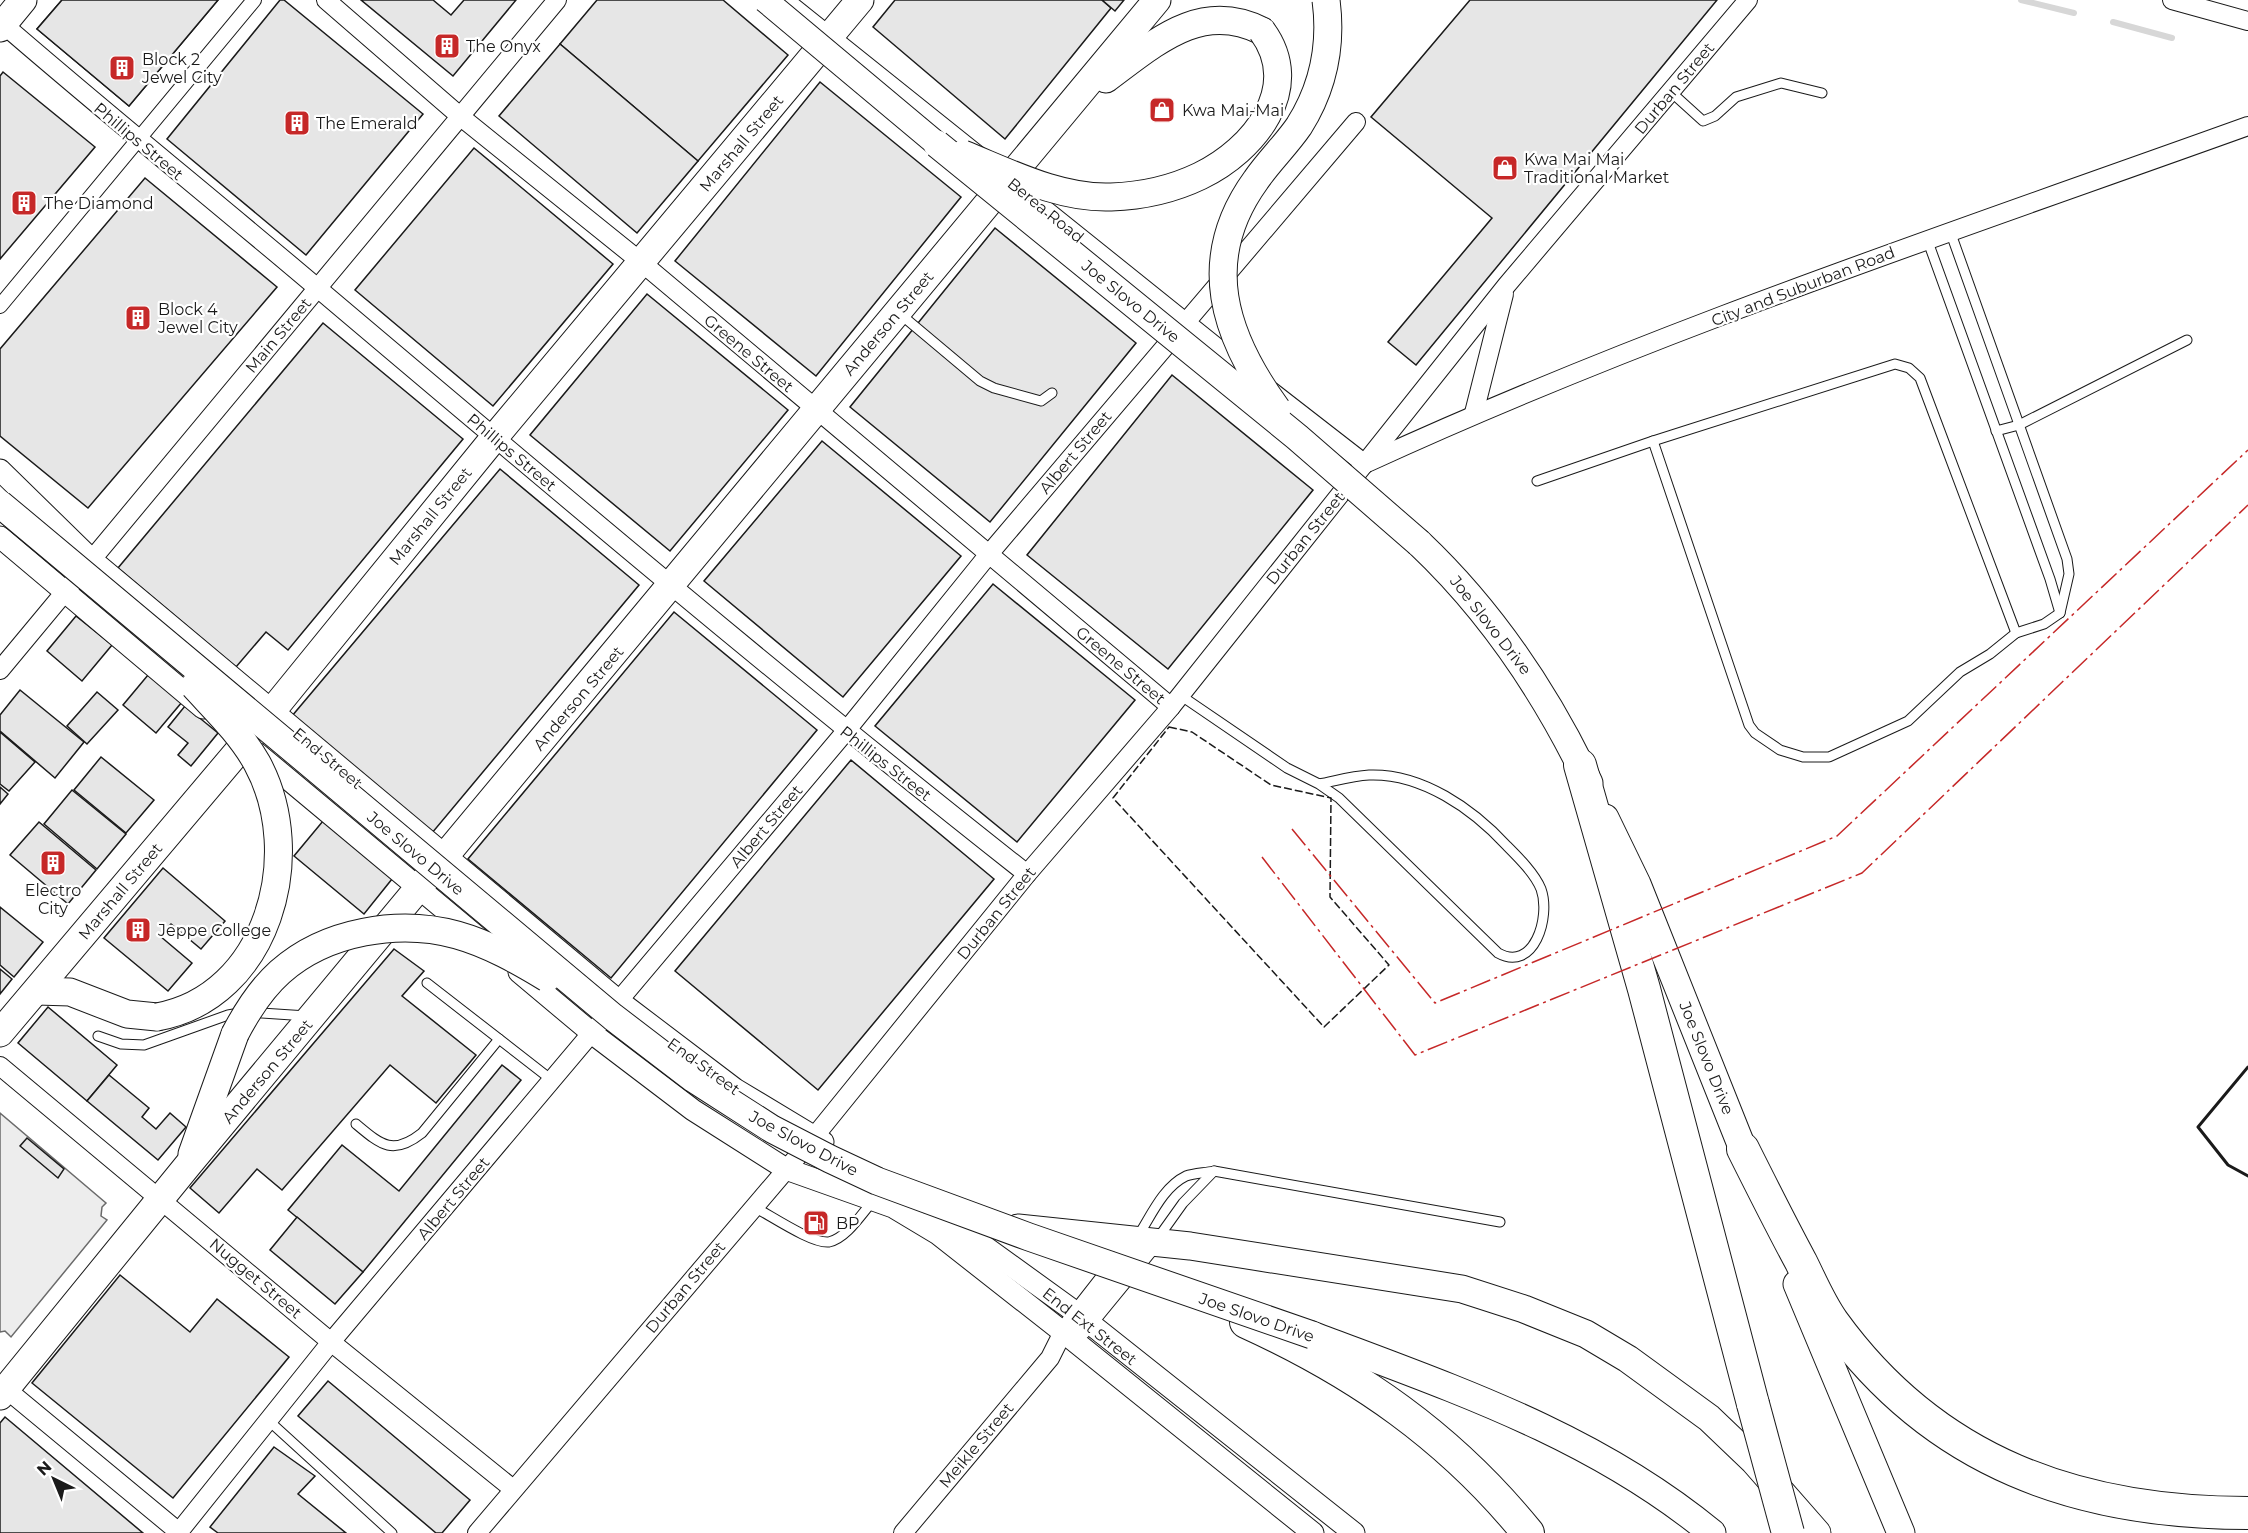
<svg xmlns="http://www.w3.org/2000/svg" width="2248" height="1533" viewBox="0 0 2248 1533" font-family="Montserrat,sans-serif">
	<rect width="100%" height="100%" fill="#fff"/>
	<path fill="#ededed" stroke="#6a6a6a" stroke-width="1.5" d="M0,1113L106,1203L102,1207L101,1216L107,1220L11,1337L5,1331L0,1332Z"/>
	<g fill="none" stroke-linecap="round" stroke-linejoin="round">
		<g stroke="#d7d7d7" stroke-width="6">
			<path d="M2021,0L2074,13"/>
			<path d="M2113,22L2172,38"/>
		</g>
	</g>
	<g fill="#e6e6e6" stroke="#1a1a1a" stroke-width="1.5">
		<path d="M62,0H218L129,106L37,29Z"/>
		<path d="M62,0H218L129,106L37,29Z"/>
		<path d="M280,0H284L423,114L306,255L167,139Z"/>
		<path d="M361,0H433L451,15L464,0H516L453,76Z"/>
		<path d="M597,0H723L788,55L698,161L560,44Z"/>
		<path d="M895,0H1102L1111,8L1005,139L873,27Z"/>
		<path d="M1102,0H1124L1115,11Z"/>
		<path d="M1470,0H1717L1416,365L1388,342L1492,218L1371,117Z"/>
		<path d="M560,44L698,161L637,233L499,116Z"/>
		<path d="M3,72L95,147L0,259V76Z"/>
		<path d="M820,82L961,197L816,376L675,261Z"/>
		<path d="M474,148L613,264L493,406L355,290Z"/>
		<path d="M145,178L277,287L88,508L0,436V349Z"/>
		<path d="M995,228L1136,343L990,522L850,407Z"/>
		<path d="M647,294L788,410L670,551L530,435Z"/>
		<path d="M323,323L463,439L288,650L266,632L236,667L118,568Z"/>
		<path d="M1172,375L1313,490L1168,669L1027,555Z"/>
		<path d="M822,441L961,556L843,697L704,581Z"/>
		<path d="M500,469L639,585L432,833L292,716Z"/>
		<path d="M993,584L1135,700L1017,842L875,726Z"/>
		<path d="M674,612L817,730L611,978L468,859Z"/>
		<path d="M76,616L112,645L82,681L47,651Z"/>
		<path d="M148,675L182,702L156,733L123,705Z"/>
		<path d="M20,690L84,742L55,778L0,731V715Z"/>
		<path d="M97,692L118,710L87,744L67,726Z"/>
		<path d="M185,706L218,733L191,766L178,755L188,743L168,727Z"/>
		<path d="M0,732L35,762L9,791L0,784Z"/>
		<path d="M101,757L154,800L126,833L74,790Z"/>
		<path d="M851,760L994,879L818,1090L675,971Z"/>
		<path d="M0,787L8,794L0,804Z"/>
		<path d="M72,790L126,834L97,869L44,824Z"/>
		<path d="M323,821L392,879L364,914L294,856Z"/>
		<path d="M39,822L96,870L68,904L10,855Z"/>
		<path d="M163,868L225,921L201,949L171,924L160,936L192,963L168,991L104,938Z"/>
		<path d="M0,907L43,942L14,977L0,965Z"/>
		<path d="M394,949L424,971L402,996L476,1055L436,1103L390,1065L282,1190L257,1169L219,1213L190,1188Z"/>
		<path d="M0,969L12,979L0,994Z"/>
		<path d="M48,1007L117,1065L87,1101L18,1043Z"/>
		<path d="M502,1065L521,1080L363,1272L288,1210L342,1145L399,1191Z"/>
		<path d="M109,1075L149,1108L142,1117L156,1129L170,1113L186,1127L158,1160L87,1101Z"/>
		<path d="M27,1138L64,1169L58,1178L20,1146Z"/>
		<path d="M297,1217L363,1272L335,1304L270,1250Z"/>
		<path d="M120,1275L190,1332L217,1299L289,1357L173,1498L32,1383Z"/>
		<path d="M328,1381L470,1500L442,1533H436L298,1416Z"/>
		<path d="M5,1417L143,1533H0V1423Z"/>
		<path d="M274,1447L315,1476L298,1494L346,1533H218L210,1527Z"/>
	</g>
	<g fill="none" stroke-linecap="round" stroke-linejoin="round">
		<g stroke="#1a1a1a" stroke-width="11">
			<g id="service">
				<path d="M1671,92L1703,121L1715,116L1736,97L1781,83L1822,93"/>
				<path d="M1927,239L2050,579L2060,613"/>
				<path d="M899,313L980,381L994,388L1041,401L1052,393"/>
				<path d="M1996,431L2019,425L2187,340"/>
				<path d="M1653,441L1749,725L1755,733L1780,750L1803,757H1829L1908,721L1960,672L1990,654L2016,633L2044,624L2060,613L2069,574L2067,559L1950,231"/>
				<path d="M1537,481L1653,441L1895,364L1909,368L1920,378L2016,633"/>
				<path d="M1180,695L1287,768L1319,784L1339,798L1498,953C1534,973 1551,917 1541,889C1535,874 1519,858 1507,846C1473,809 1422,773 1369,775C1352,776 1335,781 1319,784"/>
				<path d="M427,983L553,1081"/>
				<path d="M98,1036L121,1044L144,1045L228,1015L245,1012L307,1016"/>
				<path d="M356,1124C381,1145 393,1156 422,1133L499,1039"/>
				<path d="M754,1207C770,1215 812,1244 829,1242C847,1238 862,1213 873,1201"/>
				<path d="M1138,1236C1151,1216 1163,1187 1186,1176C1194,1173 1205,1173 1214,1171L1500,1222"/>
				<path d="M1158,1238L1183,1203L1214,1171"/>
				<path d="M268,1420L392,1533"/>
			</g>
		</g>
		<g stroke="#1a1a1a" stroke-width="16">
			<path id="pedestrian" d="M0,306L254,0"/>
		</g>
		<g stroke="#1a1a1a" stroke-width="20">
			<g id="minor">
				<path d="M326,0L461,117L641,262L1171,707"/>
				<path d="M784,0L979,156"/>
				<path d="M2172,0L2248,21"/>
				<path d="M3,24C108,115 215,201 321,291C554,488 787,685 1027,874"/>
				<path d="M1007,179L1250,374"/>
				<path d="M1271,391L1365,464"/>
				<path d="M1474,413L1504,294"/>
				<path d="M1369,462C1654,331 1953,232 2248,126"/>
				<path d="M0,670L557,0"/>
				<path d="M0,1066L331,1342L513,1489"/>
				<path d="M1081,1331L1154,1242"/>
				<path d="M0,1384L180,1533"/>
				<path d="M178,1533L331,1342L846,731L989,554L1356,122"/>
				<path d="M477,1533L814,1137L1027,874L1171,707L1506,286L1748,0"/>
				<path d="M903,1533L1050,1358L1063,1332L1135,1240"/>
			</g>
		</g>
		<g stroke="#1a1a1a" stroke-width="23">
			<g id="tertiary">
				<path d="M0,470L92,560L619,1001L735,1089L823,1142"/>
				<path d="M0,537L203,708"/>
				<path d="M252,749L481,940"/>
				<path d="M519,972L593,1034L693,1110L786,1169L893,1207L938,1234L1073,1340L1313,1533"/>
				<path d="M934,1210L1078,1314L1354,1533"/>
			</g>
		</g>
		<g stroke="#1a1a1a" stroke-width="29">
			<g id="primary">
				<path d="M0,28L23,0"/>
				<path d="M1106,79C1156,42 1201,0 1262,31"/>
				<path d="M1419,543C1492,612 1546,693 1589,783"/>
				<path d="M1605,818L1637,884L1750,1167"/>
				<path d="M37,991L70,992L127,1014L157,1017"/>
				<path d="M0,1033L272,711L494,438L860,0"/>
				<path d="M192,1154L235,1034"/>
				<path d="M1018,1228L1190,1246L1462,1289L1524,1309L1586,1334L1628,1359L1709,1418L1754,1461L1817,1533"/>
				<path d="M1797,1284L1901,1533"/>
				<path d="M1312,1335C1454,1389 1593,1435 1712,1533"/>
				<path d="M0,1396L188,1165L1157,0"/>
			</g>
		</g>
		<g stroke="#1a1a1a" stroke-width="34">
			<g id="motorway">
				<path d="M1580,765L1644,989L1753,1404"/>
				<path d="M1743,1149C1762,1187 1781,1225 1801,1262C1811,1282 1820,1304 1833,1322C1935,1463 2078,1513 2248,1513"/>
				<path d="M1246,1322C1358,1373 1450,1437 1528,1533"/>
			</g>
		</g>
		<use href="#service" stroke="#fff" stroke-width="9"/>
		<use href="#pedestrian" stroke="#fff" stroke-width="14"/>
		<use href="#minor" stroke="#fff" stroke-width="18"/>
		<use href="#tertiary" stroke="#fff" stroke-width="21"/>
		<use href="#primary" stroke="#fff" stroke-width="27"/>
		<use href="#motorway" stroke="#fff" stroke-width="32"/>
		<g stroke="#1a1a1a" stroke-width="26" stroke-linecap="butt">
			<path id="secondary-bridge" d="M765,0L937,144"/>
		</g>
		<g stroke="#1a1a1a" stroke-width="29" stroke-linecap="butt">
			<g id="primary-bridge">
				<path d="M937,144L1297,437L1419,543"/>
				<path d="M963,154C1010,173 1060,199 1111,197C1141,196 1173,189 1200,176C1254,150 1304,88 1262,31"/>
				<path d="M1277,409C1224,336 1198,260 1256,180C1269,161 1286,145 1299,126C1323,88 1332,45 1326,0"/>
				<path d="M0,504L613,1017L694,1079L772,1129L830,1159L877,1181L1029,1237L1312,1335"/>
				<path d="M157,1017C268,997 307,855 257,763C241,734 216,710 194,686"/>
				<path d="M235,1034C247,1011 261,989 280,972C326,931 399,919 457,935C489,944 519,961 547,978"/>
			</g>
		</g>
		<g stroke="#1a1a1a" stroke-width="34" stroke-linecap="butt">
			<path id="motorway-bridge" d="M1753,1404L1788,1533"/>
		</g>
		<use href="#secondary-bridge" stroke="#fff" stroke-width="24"/>
		<use href="#primary-bridge" stroke="#fff" stroke-width="27"/>
		<use href="#motorway-bridge" stroke="#fff" stroke-width="32"/>
		<path stroke="#1a1a1a" stroke-width="1.5" stroke-dasharray="8 3" stroke-linecap="butt" d="M1169,727L1192,732L1271,785L1331,798L1330,897L1389,965L1324,1027L1113,798Z"/>
		<path stroke="#1a1a1a" stroke-width="3" d="M2248,1067L2198,1127L2228,1165L2248,1176"/>
		<g stroke="#c62828" stroke-width="1.5" stroke-dasharray="21 4.5 3 4.5" stroke-linecap="butt">
			<path d="M1292,829L1435,1003L1837,836L2248,450"/>
			<path d="M1262,857L1415,1055L1862,873L2248,505"/>
		</g>
	</g>
	<defs>
		<g id="building-square" transform="scale(1.35)"><rect x="-9" y="-9" width="18" height="18" rx="4" fill="#c62828" stroke="#fff"/><path d="M-4-6H4V6H1V3H-1V6H-4ZM-2.5-4.3h1.7v1.8h-1.7ZM.8-4.3h1.7v1.8H.8ZM-2.5-1h1.7V.8h-1.7ZM.8-1h1.7V.8H.8Z" fill="#fff"/></g>
		<g id="shop-square" transform="scale(1.35)"><rect x="-9" y="-9" width="18" height="18" rx="4" fill="#c62828" stroke="#fff"/><path d="M-5-2.5h2.3a2.7 3.5 0 0 1 5.4 0H5L5.5 6h-11ZM-1.5-2.5h3a1.5 2.3 0 0 0-3 0Z" fill="#fff"/></g>
		<g id="fuel-square" transform="scale(1.35)"><rect x="-9" y="-9" width="18" height="18" rx="4" fill="#c62828" stroke="#fff"/><path d="M-5.5-6h7V0h2V4h1.3V-2.5L3-4.5l.8-.8L6-3V5H2.5V1h-1V6h-7ZM-4.2-4.7v3.2H.2V-4.7Z" fill="#fff"/></g>
	</defs>
	<g fill-rule="evenodd">
		<use href="#building-square" x="447" y="46"/>
		<use href="#building-square" x="122" y="68"/>
		<use href="#shop-square" x="1162" y="110"/>
		<use href="#building-square" x="297" y="123"/>
		<use href="#shop-square" x="1505" y="168"/>
		<use href="#building-square" x="24" y="203"/>
		<use href="#building-square" x="138" y="318"/>
		<use href="#building-square" x="53" y="863"/>
		<use href="#building-square" x="138" y="930"/>
		<use href="#fuel-square" x="816" y="1223"/>
	</g>
	<g text-anchor="middle" stroke-width="4.5" stroke-linejoin="round" paint-order="stroke">
		<g font-size="16" fill="#1a1a1a" stroke="#fff" text-anchor="start">
			<text x="466" y="52">The Onyx</text>
			<text x="142" y="65">Block 2<tspan x="142" dy="18">Jewel City</tspan></text>
			<text x="1182" y="116">Kwa Mai-Mai</text>
			<text x="316" y="129">The Emerald</text>
			<text x="1524" y="165">Kwa Mai Mai<tspan x="1524" dy="18">Traditional Market</tspan></text>
			<text x="44" y="209">The Diamond</text>
			<text x="158" y="315">Block 4<tspan x="158" dy="18">Jewel City</tspan></text>
			<text x="53" y="896" text-anchor="middle">Electro<tspan x="53" dy="18">City</tspan></text>
			<text x="158" y="936">Jeppe College</text>
			<text x="836" y="1229">BP</text>
		</g>
		<g font-size="16" fill="#1a1a1a" stroke="#fff">
			<text transform="translate(1674 88) rotate(-50)" y="6">Durban Street</text>
			<text transform="translate(139 141) rotate(40)" y="6">Phillips Street</text>
			<text transform="translate(741 143) rotate(-50)" y="6">Marshall Street</text>
			<text transform="translate(1046 210) rotate(39)" y="6">Berea Road</text>
			<text transform="translate(1803 286) rotate(-21)" y="6">City and Suburban Road</text>
			<text transform="translate(1131 301) rotate(39)" y="6">Joe Slovo Drive</text>
			<text transform="translate(888 323) rotate(-50)" y="6">Anderson Street</text>
			<text transform="translate(278 335) rotate(-50)" y="6">Main Street</text>
			<text transform="translate(749 353) rotate(40)" y="6">Greene Street</text>
			<text transform="translate(512 452) rotate(40)" y="6">Phillips Street</text>
			<text transform="translate(1075 452) rotate(-50)" y="6">Albert Street</text>
			<text transform="translate(430 516) rotate(-51)" y="6">Marshall Street</text>
			<text transform="translate(1305 538) rotate(-51)" y="6">Durban Street</text>
			<text transform="translate(1491 625) rotate(52)" y="6">Joe Slovo Drive</text>
			<text transform="translate(1121 665) rotate(40)" y="6">Greene Street</text>
			<text transform="translate(578 698) rotate(-50)" y="6">Anderson Street</text>
			<text transform="translate(328 758) rotate(40)" y="6">End Street</text>
			<text transform="translate(886 763) rotate(38)" y="6">Phillips Street</text>
			<text transform="translate(766 826) rotate(-50)" y="6">Albert Street</text>
			<text transform="translate(416 853) rotate(40)" y="6">Joe Slovo Drive</text>
			<text transform="translate(120 891) rotate(-50)" y="6">Marshall Street</text>
			<text transform="translate(996 913) rotate(-51)" y="6">Durban Street</text>
			<text transform="translate(1707 1058) rotate(68)" y="6">Joe Slovo Drive</text>
			<text transform="translate(704 1066) rotate(36)" y="6">End Street</text>
			<text transform="translate(267 1071) rotate(-50)" y="6">Anderson Street</text>
			<text transform="translate(804 1143) rotate(28)" y="6">Joe Slovo Drive</text>
			<text transform="translate(453 1198) rotate(-50)" y="6">Albert Street</text>
			<text transform="translate(256 1278) rotate(40)" y="6">Nugget Street</text>
			<text transform="translate(685 1287) rotate(-50)" y="6">Durban Street</text>
			<text transform="translate(1257 1317) rotate(19)" y="6">Joe Slovo Drive</text>
			<text transform="translate(1090 1326) rotate(38)" y="6">End Ext Street</text>
			<text transform="translate(976 1445) rotate(-50)" y="6">Meikle Street</text>
		</g>
	</g>
	<g transform="translate(54 1479) rotate(317)" stroke="#ffffff" stroke-width="4.5" paint-order="stroke">
	<path d="M0-4.5L10 22L0 15L-10 22Z" fill="#1a1a1a"/>
	<text y="-9" font-size="16" font-weight="bold" text-anchor="middle" fill="#1a1a1a">N</text>
	</g>
</svg>
